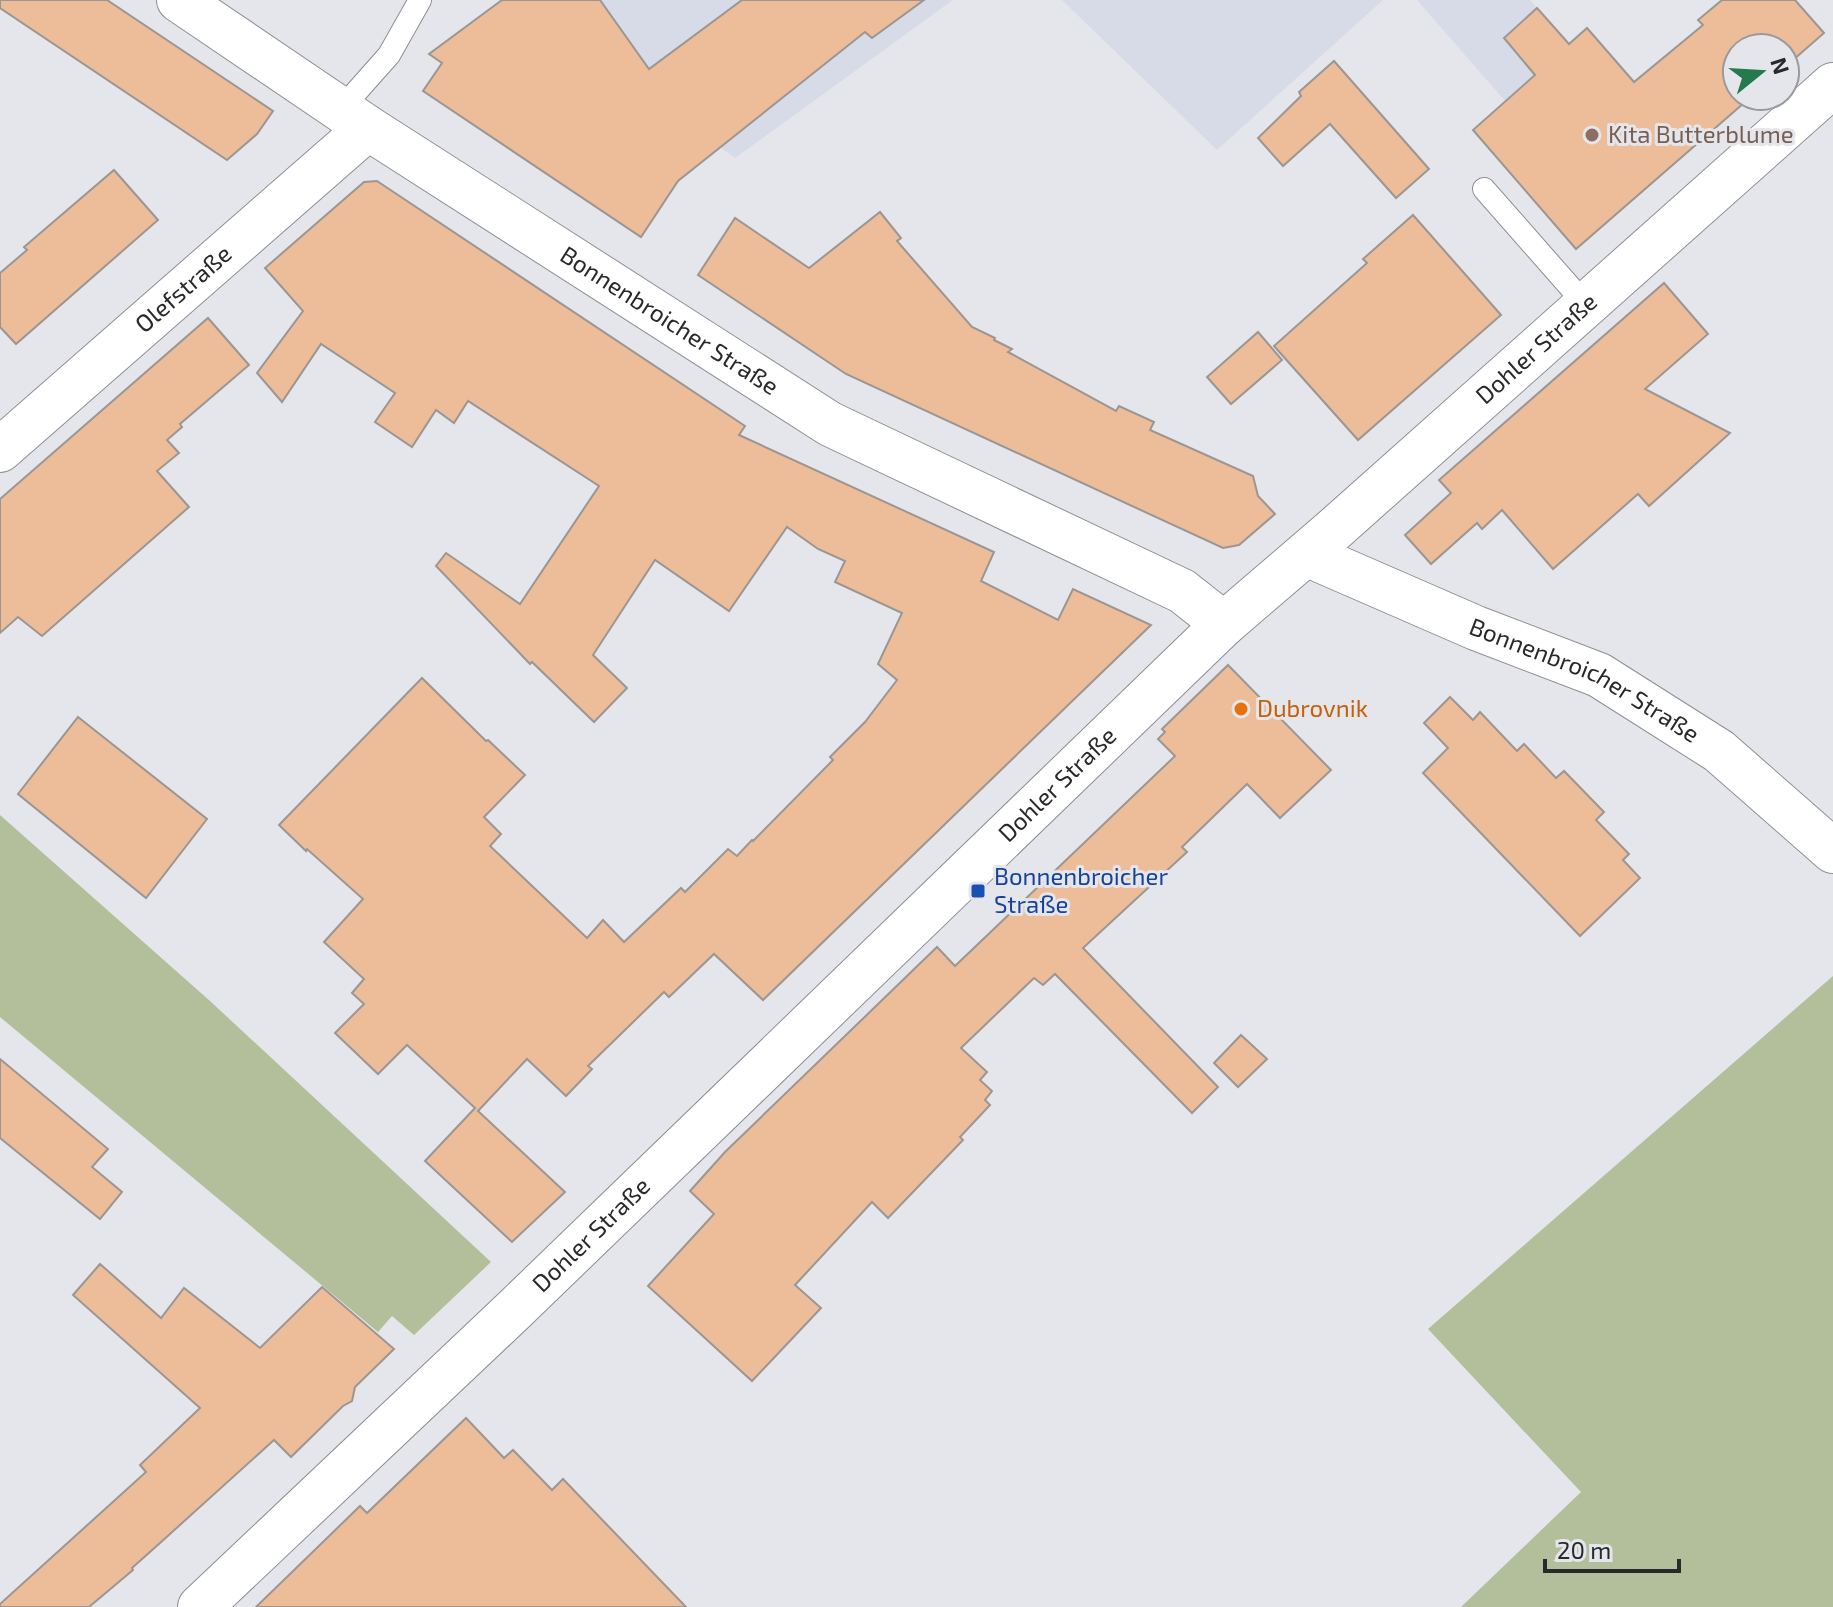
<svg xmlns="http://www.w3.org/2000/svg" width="1833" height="1607" viewBox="0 0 1833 1607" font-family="'Exo 2',sans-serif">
	<rect width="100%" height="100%" fill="#e4e6eb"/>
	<g fill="#d6dbe7">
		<path d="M517,0H953L735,158Z"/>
		<path d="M1062,0H1383L1217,150Z"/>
		<path d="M1417,0H1530L1674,164L1609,220Z"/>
	</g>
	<g fill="#b3be9a">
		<path d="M0,815L210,1001L491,1262L414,1335L392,1316L378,1332L0,1017Z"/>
		<path d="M1833,976V1607H1461L1581,1492L1428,1329Z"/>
	</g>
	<g fill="#edbc98" stroke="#9b9693" stroke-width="2">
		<path d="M0,0H107L273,111L257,134L227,160L0,8Z"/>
		<path d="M502,0H600L649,69L742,0H924L872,38L865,32L678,181L641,237L423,91L442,63L429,54Z"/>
		<path d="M1722,0H1795L1824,33L1785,67V48H1737V96H1752L1576,249L1473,130L1535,75L1504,38L1537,8L1569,44L1587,28L1634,82L1703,25L1698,20Z"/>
		<path d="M1334,61L1429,169L1396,198L1330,124L1283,166L1258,138L1301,96L1299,92Z"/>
		<path d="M114,170L158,220L16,344L0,327V273L27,250L24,247Z"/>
		<path d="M377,181L745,426L739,435L994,552L981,581L1058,620L1073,589L1151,625L763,1000L714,954L669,997L664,992L588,1066L592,1069L566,1096L527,1059L478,1111L565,1192L512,1242L425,1161L475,1108L407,1045L378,1074L335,1033L364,1004L352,993L364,979L324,942L363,899L307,849L306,851L279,825L422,678L486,741L488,740L525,775L484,817L501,834L490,846L587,938L603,920L624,942L681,888L685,892L728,849L737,856L752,840L753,841L833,760L830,757L865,722L897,680L878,664L902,613L835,582L845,561L818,549L787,527L729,611L655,560L593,655L627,688L594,722L532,662L530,664L436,566L446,553L520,604L599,486L468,401L454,423L436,410L412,447L375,422L395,393L321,344L282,402L257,373L303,311L265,268L364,182Z"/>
		<path d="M880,212L901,238L897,241L972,327L995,338L994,340L1012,349L1008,352L1116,411L1119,406L1154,422L1150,430L1253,476L1258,496L1275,514L1239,545L1223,548L846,374L698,275L735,218L809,268Z"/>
		<path d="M1413,215L1501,315L1358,440L1274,346L1367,263L1363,259Z"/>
		<path d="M1664,283L1708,334L1645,389L1730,433L1649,506L1638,494L1553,569L1502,510L1482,529L1477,523L1431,564L1405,535L1451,493L1439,480Z"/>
		<path d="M208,318L249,365L180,424L182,427L167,440L179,453L157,471L189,507L42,636L18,617L0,633V499Z"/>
		<path d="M1258,332L1282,360L1231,404L1207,377Z"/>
		<path d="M1228,665L1331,770L1280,818L1247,784L1182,847L1187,852L1083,948L1218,1087L1192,1113L1055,974L1043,985L1034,978L961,1048L987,1072L980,1080L992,1091L985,1100L990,1105L960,1137L963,1140L888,1218L872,1202L795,1285L821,1308L752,1381L648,1286L714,1214L690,1191L725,1152L937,947L955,966L1175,756L1158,739L1165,732L1162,729Z"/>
		<path d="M1450,697L1473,720L1480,712L1517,751L1524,744L1556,778L1564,771L1604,812L1596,820L1629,854L1623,860L1640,878L1580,936L1423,773L1448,748L1424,723Z"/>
		<path d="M78,717L207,819L146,898L18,794Z"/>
		<path d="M1241,1035L1267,1059L1238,1087L1214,1063Z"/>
		<path d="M0,1059L108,1149L92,1167L122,1192L100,1219L0,1138Z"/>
		<path d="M100,1264L161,1318L184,1288L260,1348L322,1287L394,1349L355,1387L352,1401L343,1406L291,1457L274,1440L160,1543L132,1568L133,1570L89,1607H0V1604L146,1472L140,1465L200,1408L73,1295Z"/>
		<path d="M466,1418L504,1458L513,1450L552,1490L563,1479L686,1607H256L360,1506L367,1513Z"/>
	</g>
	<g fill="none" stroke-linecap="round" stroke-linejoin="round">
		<g stroke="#8c8e93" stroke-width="24">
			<g id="service">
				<path d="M341,109L389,55L420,0"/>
				<path d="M1484,189L1586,305"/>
			</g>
		</g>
		<g stroke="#8c8e93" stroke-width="46">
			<g id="minor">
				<path id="s1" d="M179,0L368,128L830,424L1182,591L1224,624"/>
				<path id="s2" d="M0,450L368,128"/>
				<path id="s3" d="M1306,554L1476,628L1599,675L1719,751L1833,851"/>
			</g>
		</g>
		<g stroke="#8c8e93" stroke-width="46">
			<g id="secondary">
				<path id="s4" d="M200,1607L513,1311L1224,624L1330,533L1833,85"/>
			</g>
		</g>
		<use href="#service" stroke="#fff" stroke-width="22"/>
		<use href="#minor" stroke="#fff" stroke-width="44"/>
		<use href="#secondary" stroke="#fff" stroke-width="44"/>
	</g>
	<circle fill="#8d6e63" stroke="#e4e6eb" stroke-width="3" cx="1592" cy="135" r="8"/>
	<circle fill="#e8710a" stroke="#e4e6eb" stroke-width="3" cx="1241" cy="709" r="8"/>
	<rect fill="#1a4fb4" stroke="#e4e6eb" stroke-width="3" x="970" y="883" width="16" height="16" rx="4"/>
	<g text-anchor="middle" stroke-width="6" stroke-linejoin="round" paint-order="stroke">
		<g font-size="24" fill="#785e54" stroke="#e4e6eb" text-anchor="start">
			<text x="1608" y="143">Kita Butterblume</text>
		</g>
		<g font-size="24" fill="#28292b" stroke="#e4e6eb">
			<text dy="8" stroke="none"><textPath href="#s2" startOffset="244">Olefstraße</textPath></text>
			<text dy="8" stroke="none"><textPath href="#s1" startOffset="586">Bonnenbroicher Straße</textPath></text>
			<text dy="8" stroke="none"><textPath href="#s4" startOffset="1836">Dohler Straße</textPath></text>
			<text dy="8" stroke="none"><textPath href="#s3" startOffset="306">Bonnenbroicher Straße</textPath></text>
			<text dy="8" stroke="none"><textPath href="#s4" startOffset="1188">Dohler Straße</textPath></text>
			<text dy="8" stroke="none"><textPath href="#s4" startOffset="540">Dohler Straße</textPath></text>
		</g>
		<g font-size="24" fill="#c56008" stroke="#e4e6eb" text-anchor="start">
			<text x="1257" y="717">Dubrovnik</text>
		</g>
		<g font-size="24" fill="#164399" stroke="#e4e6eb" text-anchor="start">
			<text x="994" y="885">Bonnenbroicher<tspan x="994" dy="28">Straße</tspan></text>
		</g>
	</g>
	<g transform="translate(1761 72) rotate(72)"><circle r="38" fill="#e4e6eb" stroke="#999a9e" stroke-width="2"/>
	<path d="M0-6L14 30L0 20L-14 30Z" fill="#247a4d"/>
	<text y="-12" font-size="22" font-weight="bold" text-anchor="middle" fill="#28292b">N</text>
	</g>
	<path d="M1545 1559v12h134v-12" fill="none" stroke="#28292b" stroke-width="4"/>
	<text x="1557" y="1559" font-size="24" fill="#28292b" stroke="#e4e6eb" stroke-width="6" paint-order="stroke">20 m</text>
</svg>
